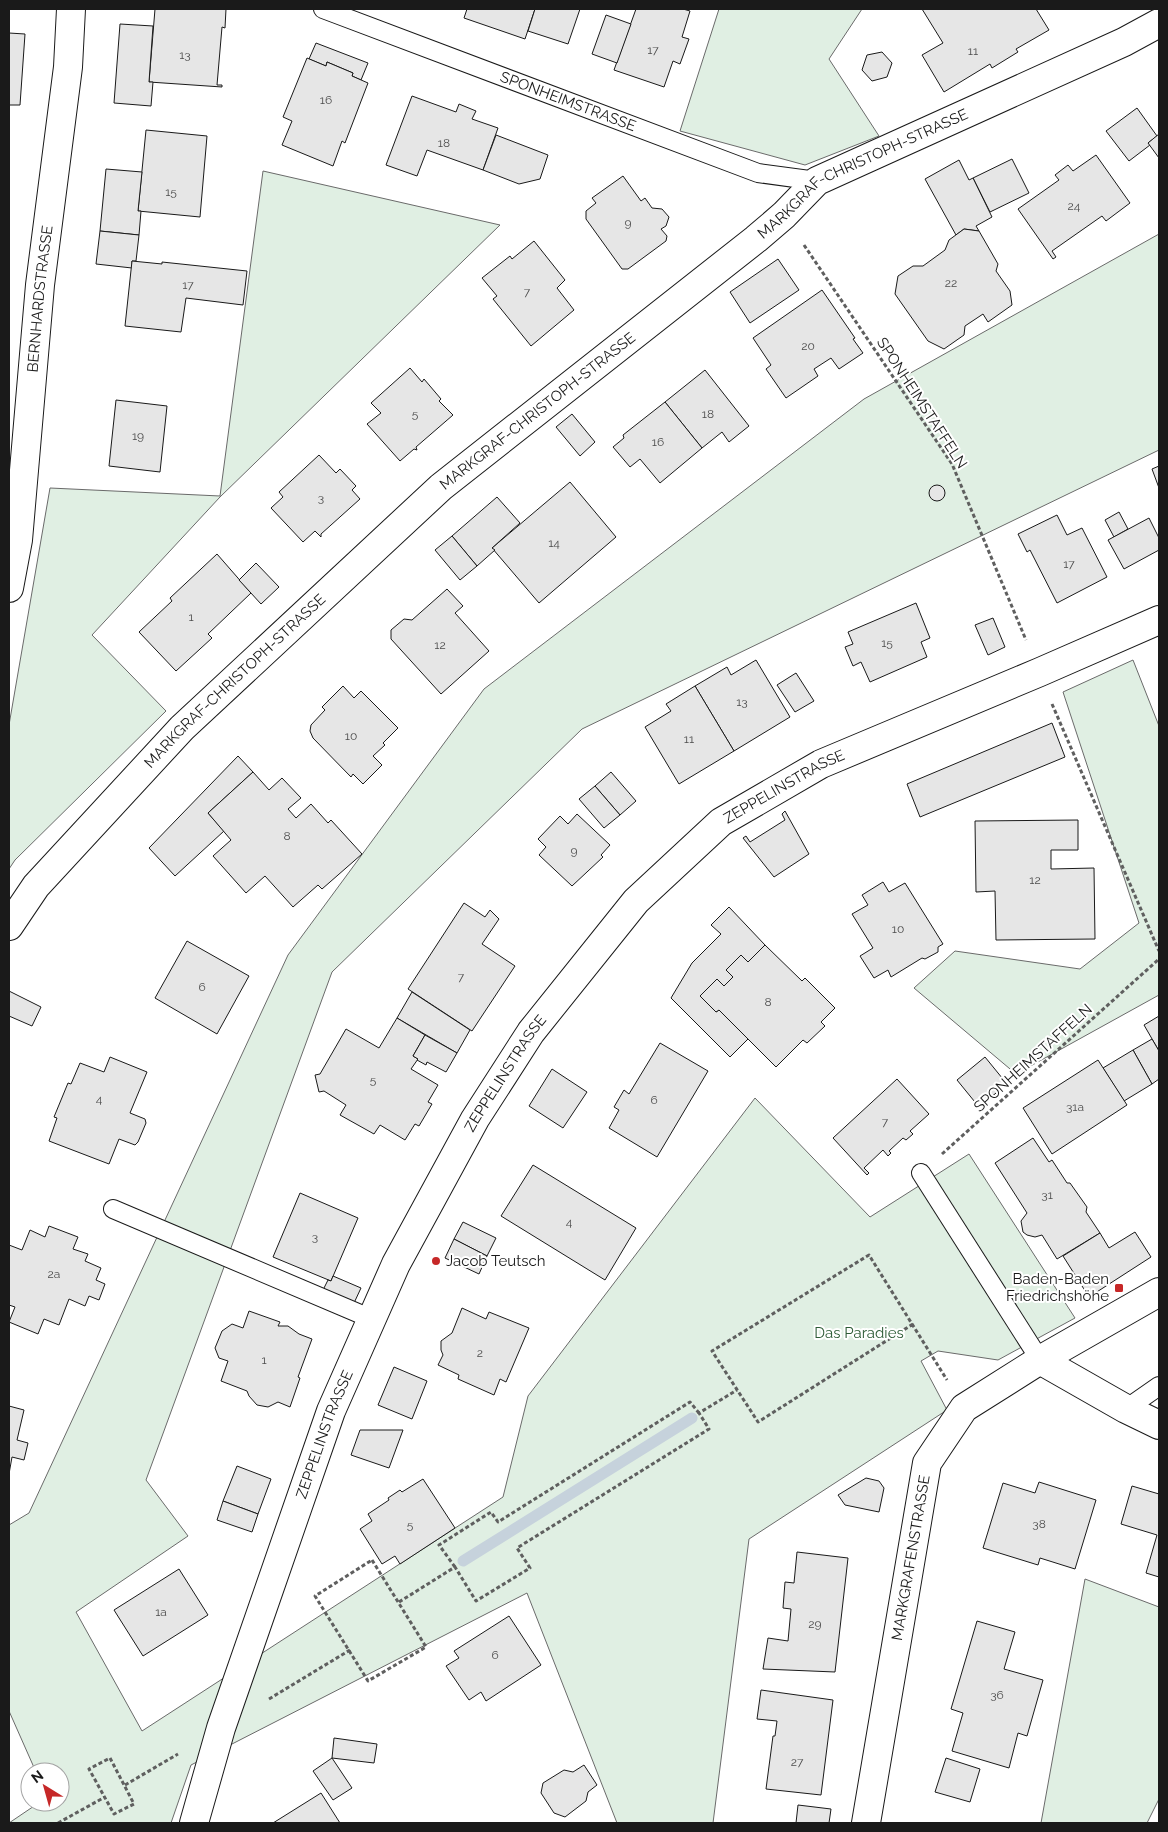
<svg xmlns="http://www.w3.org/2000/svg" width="1168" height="1832" viewBox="0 0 1168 1832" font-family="Raleway,sans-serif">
	<rect width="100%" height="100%" fill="#fff"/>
	<g fill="#e0efe3" stroke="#6a6a6a">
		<path d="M719,9H862L829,59L879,136L805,165L680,131Z"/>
		<path d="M263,171L500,225L220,497L92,635L166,711L15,860L9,869V725L50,488L220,496Z"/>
		<path d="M1159,234V450L582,729L332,972L146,1480L188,1536L76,1612L142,1731L503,1497L528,1396L755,1098L870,1217L969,1154L1075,1318L998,1360L938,1351L921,1361L947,1410L749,1539L713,1823H617L527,1593L191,1765L171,1823H9L40,1802H60V1772H36L9,1711V1525L29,1513L288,955L484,689L864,399Z"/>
		<path d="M1133,660L1159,726V995L1016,1074L914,988L955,951L1080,969L1139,923L1063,692Z"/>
		<path d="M1085,1579L1159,1607V1799L1147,1823H1041Z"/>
	</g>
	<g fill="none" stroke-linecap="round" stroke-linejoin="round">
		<path stroke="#c6d2dc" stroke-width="11" d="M463,1561L692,1418"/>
	</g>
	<g fill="#e6e6e6" stroke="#1a1a1a">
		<path d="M155,9H226L225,28L222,27L217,85H222V87L149,82Z"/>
		<path d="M467,9H535L525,39L464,18Z"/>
		<path d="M535,9H580L568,44L528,31Z"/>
		<path d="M636,9H683L690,11L682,37L689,39L680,64L673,61L664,87L614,70Z"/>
		<path d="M922,9H1036L1049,30L1016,49L1018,52L992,68L990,64L944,92L922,55L943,43Z"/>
		<path d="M606,15L631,24L617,63L592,54Z"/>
		<path d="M120,24L153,26L149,82H153L151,106L114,103Z"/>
		<path d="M9,33L25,34L20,105H9Z"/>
		<path d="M316,43L368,63L361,80L352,76L353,73L327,62L326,66L309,59Z"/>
		<path d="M882,52L892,63L887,77L872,81L862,70L867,55Z"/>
		<path d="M307,58L326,66L327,62L353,73L352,76L368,83L345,143L342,141L333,166L282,145L292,121L283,117Z"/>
		<path d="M412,96L456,112L459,104L476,111L472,119L498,128L483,170L427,150L417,176L386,165Z"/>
		<path d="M1137,108L1157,136L1148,143L1150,145L1129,161L1106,131Z"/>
		<path d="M146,130L207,136L200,217L138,211Z"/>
		<path d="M1159,134V158L1148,143Z"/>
		<path d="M496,135L548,155L540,179L519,184L483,170Z"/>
		<path d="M1096,155L1130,203L1106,221L1102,216L1052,251L1056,257L1053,259L1018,209L1059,180L1055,175L1068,165L1073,171Z"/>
		<path d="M1012,159L1029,193L990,212L973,178Z"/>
		<path d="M959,160L969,180L973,178L992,217L976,226L979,231L964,229L956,235L925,179Z"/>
		<path d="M106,169L142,172L138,211H141L139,235L100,231Z"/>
		<path d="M623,176L641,201L645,198L652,208L662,209L669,217L666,226L661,229L667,236L666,241L628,269H622L586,219V211L596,203L592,198Z"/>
		<path d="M964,229L979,231L998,264L996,271L1010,291L1012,305L988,322L983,314L965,326L964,335L944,349L928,341L895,294L898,276L913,266H923L945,250L949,240Z"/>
		<path d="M100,231L139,235L136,261H132V268L96,264Z"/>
		<path d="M534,241L565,280L557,288L574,310L531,346L493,299L497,296L482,278L510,256L512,259Z"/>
		<path d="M778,259L799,290L750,323L730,292Z"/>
		<path d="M132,261L162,264V262L247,271L243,305L186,298L181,332L125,326Z"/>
		<path d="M822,290L855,338L853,339L863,353L839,369L831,358L814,369L818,376L786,398L766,369L771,365L753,338Z"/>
		<path d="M410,368L422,382L424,379L441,399L439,401L453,415L416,447L417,450L414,449L400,461L367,424L381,413L371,403Z"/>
		<path d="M705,370L749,426L729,442L722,432L702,448L665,402Z"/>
		<path d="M116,400L167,406L160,472L109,466Z"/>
		<path d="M665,402L702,448L660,483L640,459L630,467L613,447L624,438L623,435Z"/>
		<path d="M572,414L595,442L580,456L556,427Z"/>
		<path d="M319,455L336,473L340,469L356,486L352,490L360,499L321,534V537L315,531L303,542L271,508L283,497L279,492Z"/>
		<path d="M1159,466V488L1152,469Z"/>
		<path d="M570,482L616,537L539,603L492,548Z"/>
		<circle cx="937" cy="493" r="8"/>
		<path d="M497,497L520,523L492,548L495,550L477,566L452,536Z"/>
		<path d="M1119,512L1128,529L1114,537L1105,520Z"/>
		<path d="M1057,515L1067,535L1082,528L1107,577L1057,603L1030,550L1027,552L1018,534Z"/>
		<path d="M1149,518L1159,538V550L1124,569L1108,540Z"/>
		<path d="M452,536L477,566L460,580L435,550Z"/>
		<path d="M217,554L251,593L208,634L212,638L176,671L139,632L172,601L170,598Z"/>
		<path d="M256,563L279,587L261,604L239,580Z"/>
		<path d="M447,589L463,606L455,613L489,651L441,694L391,639V630L404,619L412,620Z"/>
		<path d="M916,603L930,638L921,642L927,657L870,682L861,662L853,666L845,647L853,644L848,632Z"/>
		<path d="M993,618L1005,647L988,655L975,625Z"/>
		<path d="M756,660L790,717L734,751L695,686L727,667L731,675Z"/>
		<path d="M796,673L814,701L795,712L777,685Z"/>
		<path d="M343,686L354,698L361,691L398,728L383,743L385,745L373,756L382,765L363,784L353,774L351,777L313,738L310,731L311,725L325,710L322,707Z"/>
		<path d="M695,686L734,751L679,784L645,727L671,711L666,704Z"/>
		<path d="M1052,723L1065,757L920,817L907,784Z"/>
		<path d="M238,756L253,772L208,813L224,831L175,876L149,848Z"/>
		<path d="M253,772L269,790L282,778L301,798L288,809L296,818L311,804L328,823L331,820L362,854L322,889L318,885L293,907L265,876L246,893L213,856L231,840L208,813Z"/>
		<path d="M611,772L636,801L620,815L595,786Z"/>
		<path d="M595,786L620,815L604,828L579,799Z"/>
		<path d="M785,811L809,854L774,877L743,838L746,836L750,842L785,820L782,814Z"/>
		<path d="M577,814L610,845L601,855L603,857L572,886L539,855L546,847L538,839L560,816L568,824Z"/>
		<path d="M1078,820V850H1051V869L1094,868L1095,939L996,940L995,891L976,892L975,821Z"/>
		<path d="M883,882L889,892L905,883L943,944L938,947V952L925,959L922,958L891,977L888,970L874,978L860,956L873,948L852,914L868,905L862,895Z"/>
		<path d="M464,903L485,917L490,910L499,919L482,944L515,966L472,1031L408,989Z"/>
		<path d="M729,907L765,945L748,962L741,955L726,970L733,977L724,986L717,979L700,996L716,1012L719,1010L748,1039L730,1057L671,998L692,963L721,934L711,925Z"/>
		<path d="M187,941L249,976L217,1034L155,998Z"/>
		<path d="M765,945L802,981L805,978L835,1008L821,1022L825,1026L807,1043L803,1040L776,1067L719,1010L716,1012L700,996L717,979L724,986L733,977L726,970L741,955L748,962Z"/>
		<path d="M9,991L41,1007L32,1026L9,1016Z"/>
		<path d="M412,992L470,1030L457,1053L397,1018Z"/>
		<path d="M1159,1016V1051L1144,1025Z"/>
		<path d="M397,1018L425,1035L413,1056L418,1059L411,1069L438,1085L428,1102L432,1104L419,1126L415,1124L405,1140L380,1125L374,1134L340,1115L346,1105L324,1091L319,1092L315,1075L320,1074L346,1029L379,1048Z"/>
		<path d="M425,1035L457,1053L446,1072L427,1062L426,1065L417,1060L418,1059L413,1056Z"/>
		<path d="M1152,1039L1159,1051V1079L1152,1084L1133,1050Z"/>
		<path d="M660,1043L708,1071L657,1157L609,1128L619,1110L614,1107L624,1090L629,1094Z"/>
		<path d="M1133,1050L1152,1084L1124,1101L1103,1068Z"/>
		<path d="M110,1057L147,1072L130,1113L145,1119L146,1123L138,1142L135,1145L119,1139L109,1164L49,1141L57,1118L54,1117L68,1083L71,1084L80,1063L104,1072Z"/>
		<path d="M985,1057L1007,1084L979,1107L957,1080Z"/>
		<path d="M1098,1060L1127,1105L1052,1154L1023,1108Z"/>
		<path d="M552,1069L587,1092L563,1128L529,1106Z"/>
		<path d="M897,1079L929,1114L910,1131L913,1134L906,1140L903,1138L889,1151L891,1153L888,1156L883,1150L864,1168L869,1173L867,1175L833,1138Z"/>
		<path d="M1033,1138L1049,1162L1052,1160L1067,1183H1070L1087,1207L1086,1212L1100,1233L1057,1259L1042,1235L1035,1237L1027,1235L1023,1232L1021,1221L1027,1213L995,1163Z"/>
		<path d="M533,1165L636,1228L605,1280L501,1216Z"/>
		<path d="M300,1193L358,1218L331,1281L273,1257Z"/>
		<path d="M463,1222L496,1238L487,1256L454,1239Z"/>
		<path d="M49,1226L78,1237L73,1249L88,1254L85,1261L101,1268L96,1280L105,1284L99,1300L89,1296L85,1306L69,1299L59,1325L44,1319L38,1334L9,1322L15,1307L9,1305V1245L22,1250L30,1230L45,1237Z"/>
		<path d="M1135,1232L1151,1257L1089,1297L1063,1256L1100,1233L1109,1248Z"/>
		<path d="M454,1239L487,1256L479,1274L445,1258Z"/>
		<path d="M333,1276L361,1288L354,1303L323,1290L328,1280L331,1281Z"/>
		<path d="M462,1308L486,1319L489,1312L529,1328L506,1382L500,1379L494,1395L458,1379L459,1375L438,1365L443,1355L441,1350V1341L452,1333Z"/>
		<path d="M249,1311L280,1322L278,1326H288L299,1334L312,1339L298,1377L300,1378L290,1407L278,1402L268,1407L257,1405L249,1396L247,1391L221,1381L228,1361L219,1358L215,1348L222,1331L232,1324L243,1328Z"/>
		<path d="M394,1367L427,1381L412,1419L378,1405Z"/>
		<path d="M9,1406L24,1410L17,1440L28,1443L24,1460L12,1457L9,1474Z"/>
		<path d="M360,1430H403L389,1468L351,1455Z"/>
		<path d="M237,1466L271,1479L258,1514L223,1501Z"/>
		<path d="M866,1478L879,1481L884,1488L879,1512L845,1505L838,1495Z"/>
		<path d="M423,1479L455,1528L400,1564L395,1556L382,1564L360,1529L372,1521L368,1514L389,1500L388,1498L400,1490L402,1492Z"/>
		<path d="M1039,1482L1096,1500L1075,1569L1040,1558L1038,1565L983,1548L1003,1483L1035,1493Z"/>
		<path d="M1132,1486L1159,1494V1577L1146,1573L1157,1535L1121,1524Z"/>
		<path d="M223,1501L258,1514L252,1532L217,1520Z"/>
		<path d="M797,1552L848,1558L835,1672L763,1669L768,1638L788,1641L791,1609L783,1608L785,1582L794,1583Z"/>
		<path d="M179,1569L208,1615L143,1656L114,1610Z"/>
		<path d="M509,1616L541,1665L486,1701L481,1692L469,1700L446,1666L459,1658L454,1651Z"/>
		<path d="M977,1621L1015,1632L1004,1669L1043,1680L1027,1736L1018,1733L1009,1768L952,1751L963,1713L951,1709Z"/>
		<path d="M761,1690L833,1700L821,1795L766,1789L773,1736H775L777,1721L757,1719Z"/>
		<path d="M334,1738L377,1744L374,1763L332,1758Z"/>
		<path d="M332,1758L352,1788L333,1800L313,1771Z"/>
		<path d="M946,1758L980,1769L970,1802L935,1792Z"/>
		<path d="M584,1765L597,1785L588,1792L586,1801L565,1817L554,1813L541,1793L543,1783L564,1770L573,1772Z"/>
		<path d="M321,1793L340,1823H273Z"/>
		<path d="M798,1805L831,1809L829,1823H796Z"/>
	</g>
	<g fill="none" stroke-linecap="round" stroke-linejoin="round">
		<g stroke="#1a1a1a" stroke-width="20">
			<g id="lane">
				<path id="s1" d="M323,9L758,173L817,181"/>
				<path d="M921,1173L1040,1360"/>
				<path d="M113,1209L372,1319"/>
				<path d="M1126,1409L1159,1386"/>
			</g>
		</g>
		<g stroke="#1a1a1a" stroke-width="30">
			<g id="street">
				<path id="s2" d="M9,588L18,540L40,285L68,67L71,9"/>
				<path id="s3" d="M9,926L36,886L182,728L441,487L756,239L784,215L817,181L1124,42L1159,23"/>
				<path d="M1040,1360L1126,1409L1159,1425"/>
				<path id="s4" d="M194,1823L221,1728L331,1411L396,1264L475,1119L531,1032L636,901L721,822L821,764L1040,672L1159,620"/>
				<path id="s5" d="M866,1823L927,1463L964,1408L1040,1360L1159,1292"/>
			</g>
		</g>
		<g stroke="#5f5f5f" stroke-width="3" stroke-dasharray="4 2.5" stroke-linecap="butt">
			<path d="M804,245L952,464L1026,640"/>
			<path d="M1052,704L1159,951"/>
			<path d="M942,1154L1159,959"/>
			<path d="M913,1324L758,1422L712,1351L869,1255L947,1380"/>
			<path d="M372,1560L426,1647L368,1681L315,1596Z"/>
			<path d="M455,1567L439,1545L491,1512L498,1522L690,1402L699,1413"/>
			<path d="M399,1602L455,1567L476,1601L530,1568L517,1548L709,1429L699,1413L737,1390"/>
			<path d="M269,1699L350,1650"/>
			<path d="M110,1758L134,1804L114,1814L89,1769Z"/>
			<path d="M125,1785L178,1754"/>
			<path d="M58,1823L105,1797"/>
		</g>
		<use href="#lane" stroke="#fff" stroke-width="18"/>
		<use href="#street" stroke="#fff" stroke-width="28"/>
	</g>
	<g fill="#c62828" stroke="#fff" stroke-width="2">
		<circle cx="436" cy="1261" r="5"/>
		<rect x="1114" y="1283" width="10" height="10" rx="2.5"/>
	</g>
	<g text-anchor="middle" stroke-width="4" stroke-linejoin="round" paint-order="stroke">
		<g font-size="12" fill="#4d4d4d">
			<text x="653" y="54">17</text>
			<text x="973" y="55">11</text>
			<text x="185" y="59">13</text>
			<text x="326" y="104">16</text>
			<text x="444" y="147">18</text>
			<text x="171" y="196">15</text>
			<text x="1074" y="210">24</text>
			<text x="628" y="227">9</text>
			<text x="951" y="287">22</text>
			<text x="188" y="289">17</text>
			<text x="527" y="296">7</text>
			<text x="808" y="350">20</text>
			<text x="415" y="418">5</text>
			<text x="708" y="418">18</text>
			<text x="138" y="440">19</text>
			<text x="658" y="446">16</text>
			<text x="321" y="502">3</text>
			<text x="554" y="547">14</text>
			<text x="1069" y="568">17</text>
			<text x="191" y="621">1</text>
			<text x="887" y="647">15</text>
			<text x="440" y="649">12</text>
			<text x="742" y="706">13</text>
			<text x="351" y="740">10</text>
			<text x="689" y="743">11</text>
			<text x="287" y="840">8</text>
			<text x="574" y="855">9</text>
			<text x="1035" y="884">12</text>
			<text x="898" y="933">10</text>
			<text x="461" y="981">7</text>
			<text x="202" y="991">6</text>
			<text x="768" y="1006">8</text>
			<text x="373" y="1084">5</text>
			<text x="99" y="1103">4</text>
			<text x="654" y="1104">6</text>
			<text x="1075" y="1111">31a</text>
			<text x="885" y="1126">7</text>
			<text x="1047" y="1199">31</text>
			<text x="569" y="1226">4</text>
			<text x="315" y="1241">3</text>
			<text x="54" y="1278">2a</text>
			<text x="480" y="1357">2</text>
			<text x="264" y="1364">1</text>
			<text x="1039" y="1528">38</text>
			<text x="410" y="1529">5</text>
			<text x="161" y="1616">1a</text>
			<text x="815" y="1628">29</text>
			<text x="495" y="1659">6</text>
			<text x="997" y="1699">36</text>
			<text x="797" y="1766">27</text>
		</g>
		<g font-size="15" fill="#1a1a1a" stroke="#fff">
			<text dy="5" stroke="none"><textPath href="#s1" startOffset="262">SPONHEIMSTRASSE</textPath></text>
			<text dy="5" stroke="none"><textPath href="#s3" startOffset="1145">MARKGRAF-CHRISTOPH-STRASSE</textPath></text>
			<text dy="5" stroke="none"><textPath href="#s2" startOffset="291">BERNHARDSTRASSE</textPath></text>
			<text transform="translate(922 403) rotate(57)" y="5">SPONHEIMSTAFFELN</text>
			<text dy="5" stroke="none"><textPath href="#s3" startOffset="740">MARKGRAF-CHRISTOPH-STRASSE</textPath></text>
			<text dy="5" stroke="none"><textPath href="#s3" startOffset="334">MARKGRAF-CHRISTOPH-STRASSE</textPath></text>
			<text dy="5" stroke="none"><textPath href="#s4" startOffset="1220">ZEPPELINSTRASSE</textPath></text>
			<text transform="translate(1033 1058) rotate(-42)" y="5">SPONHEIMSTAFFELN</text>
			<text dy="5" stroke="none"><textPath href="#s4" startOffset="815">ZEPPELINSTRASSE</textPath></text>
			<text dy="5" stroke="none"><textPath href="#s4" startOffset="410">ZEPPELINSTRASSE</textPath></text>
			<text dy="5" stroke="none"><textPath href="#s5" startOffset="269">MARKGRAFENSTRASSE</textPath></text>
		</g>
		<g font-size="15" fill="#1a1a1a" stroke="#fff" text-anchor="start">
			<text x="446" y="1266">Jacob Teutsch</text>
			<text x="1109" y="1284" text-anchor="end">Baden-Baden<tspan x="1109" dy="17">Friedrichshöhe</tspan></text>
		</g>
		<g font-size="15" fill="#2b5a34" stroke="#fff">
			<text x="859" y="1338">Das Paradies</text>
		</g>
	</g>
	<rect width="1168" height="1832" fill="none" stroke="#1a1a1a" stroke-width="20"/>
	<g transform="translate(45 1787) rotate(323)"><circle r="24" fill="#ffffff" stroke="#a3a3a3"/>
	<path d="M0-4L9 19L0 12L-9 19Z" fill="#c62828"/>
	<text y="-8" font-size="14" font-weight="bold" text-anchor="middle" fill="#1a1a1a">N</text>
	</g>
</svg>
